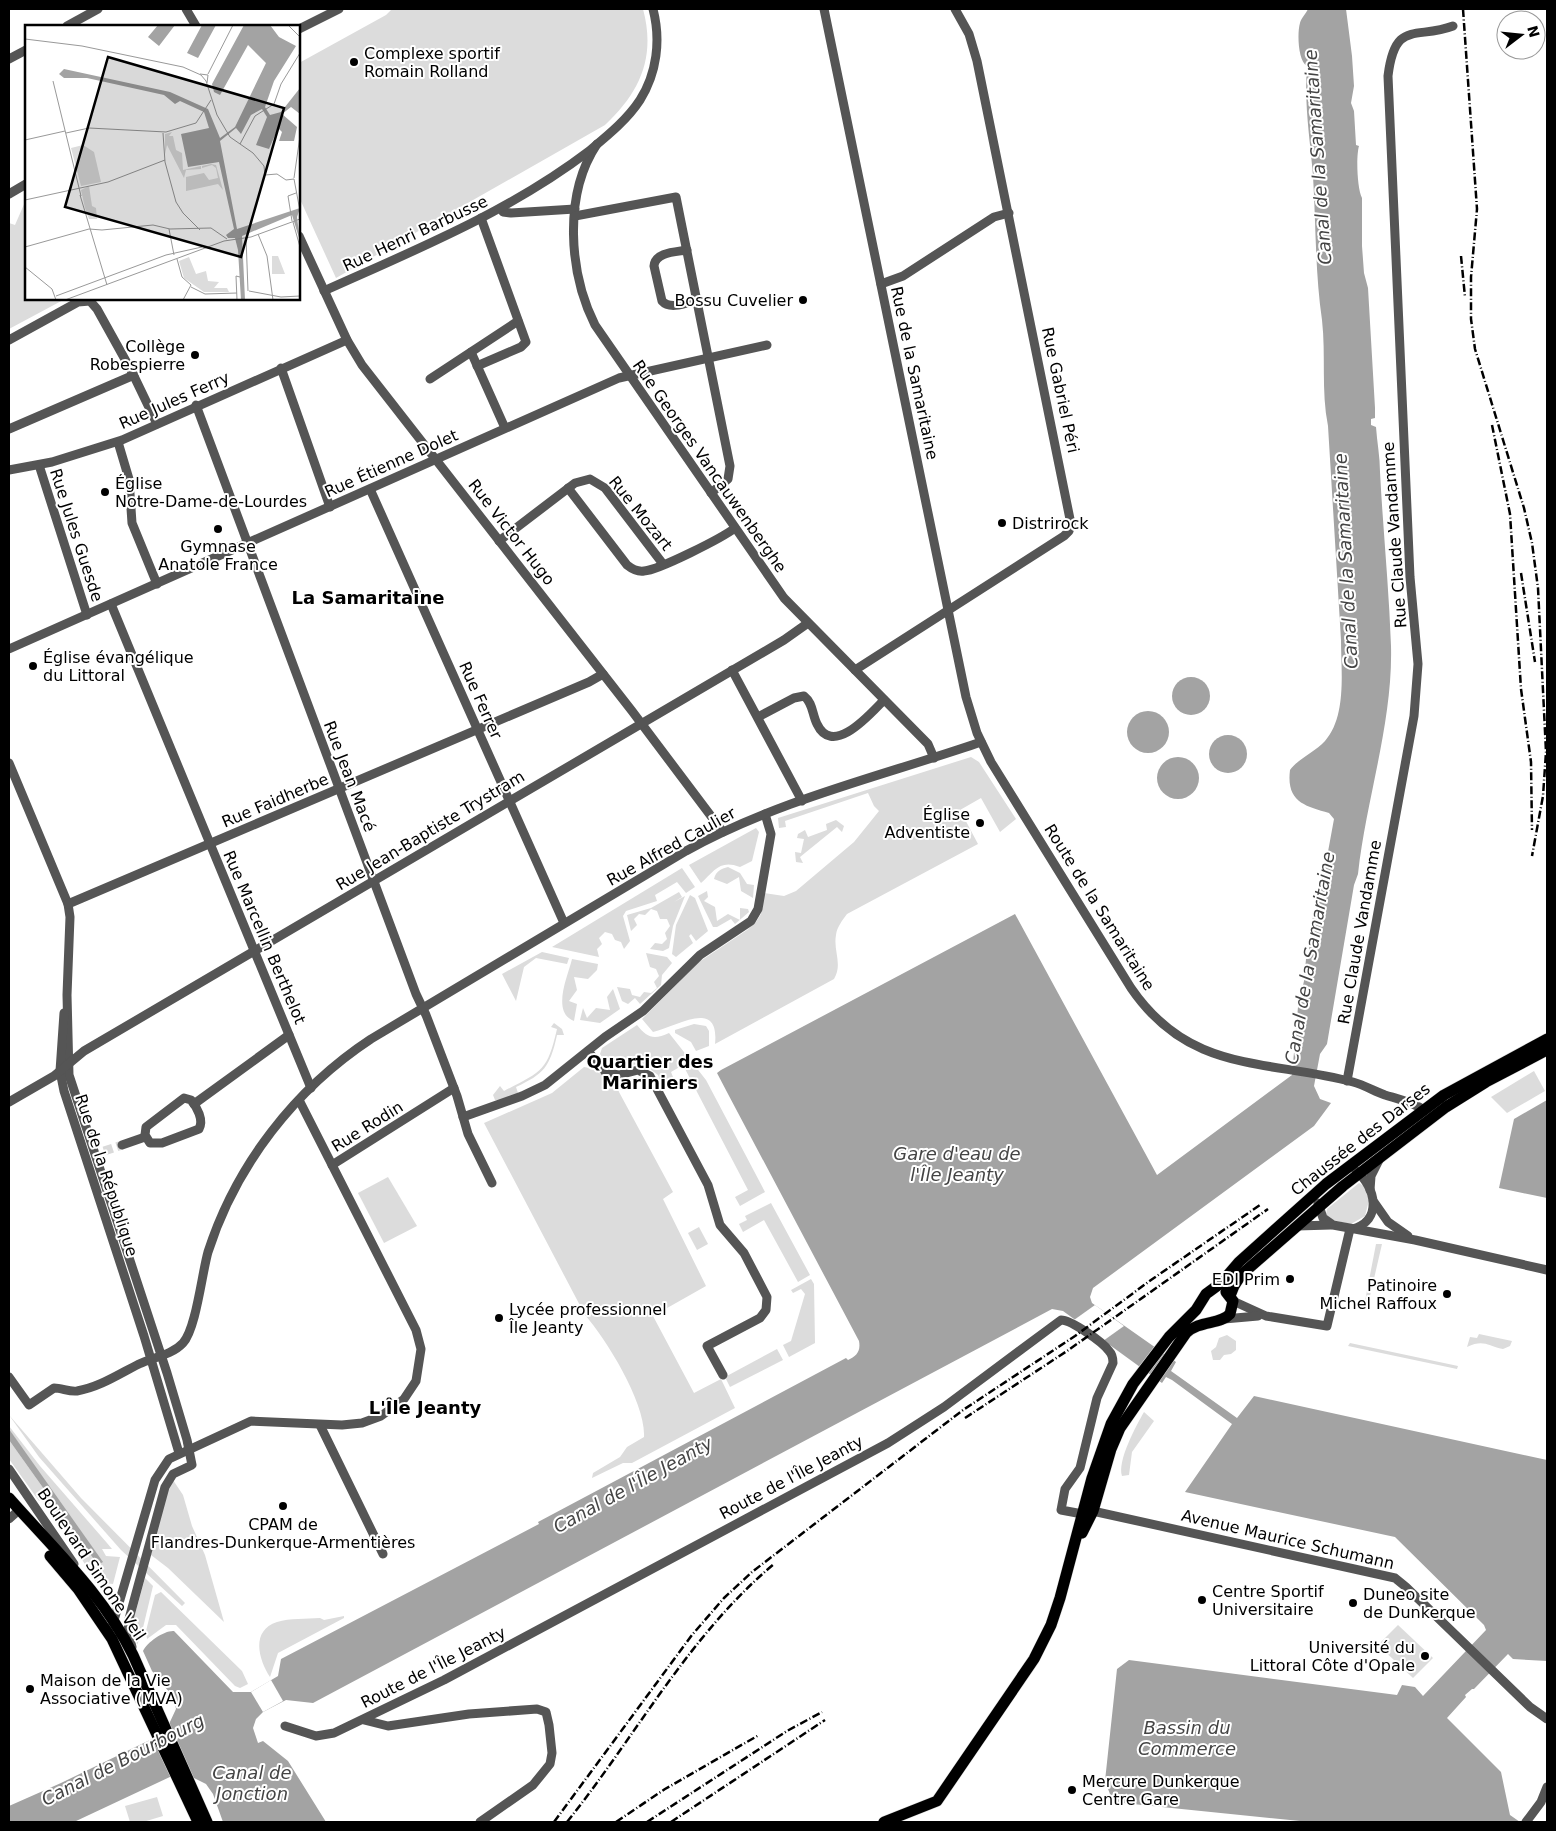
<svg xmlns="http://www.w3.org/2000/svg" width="1556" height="1831" viewBox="0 0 1556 1831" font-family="'DejaVu Sans',sans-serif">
	<rect width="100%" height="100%" fill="#fff"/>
	<g fill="#dcdcdc">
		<path d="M392,9H643C656,57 640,92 605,125L336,278L299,197V63L386,15Z"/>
		<path d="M25,202L26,299H65L9,329V223L15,225Z"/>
		<path d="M971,757L979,762L1016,819L1000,832L981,798L960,810L978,844L847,914C842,921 837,927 836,935C833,951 843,964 834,979L715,1044C720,997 676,1027 653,1032L642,1019L699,962L747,930L756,922L761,914L764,893L784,896L796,891L854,842L879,811L874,806L868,793L785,821L786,827L779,828L778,818Z"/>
		<path d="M836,820L844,826L842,832L837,827L800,857L803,863L796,862L795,852L801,853L804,839L797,838L798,834L805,830L808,837L827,830L826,824Z"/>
		<path d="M756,828L759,832L752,861L740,867C720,859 714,871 701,883L689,865Z"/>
		<path d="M728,867L740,873L747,884L754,885L753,898L741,891L739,877L727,884L714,879C716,871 721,869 728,867Z"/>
		<path d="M682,868L695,887L686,893L677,882L655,895L657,901L626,911L623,916L630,941L624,949L621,942L615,940L612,934L605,932L599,938L602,944L597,949L599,957L552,947Z"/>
		<path d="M707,891L708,897L704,901L715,907L717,921L728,914L740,920V908L748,909L749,912L735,924L731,919L717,927H713L698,896Z"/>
		<path d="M679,892L682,897L674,902L685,896L673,926L669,948L663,951L650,949L655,943L662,944L667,939L665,933L670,926L667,919H660L657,911L651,909L645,915L639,914L634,919L637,925L631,931L627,915L651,908Z"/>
		<path d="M690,895L695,898L708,931L696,941L691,934L689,936L693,943L676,957L672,954L676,925Z"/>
		<path d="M542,952L569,958L567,964L536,958L524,967L516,1001L502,974Z"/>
		<path d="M646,953L667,957L672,963L662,975L661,985L640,1004L635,998L628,1004L622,1001L617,987L630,989L632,995L640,997L644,992L651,993L657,988L654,982L659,976L656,969L650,967Z"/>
		<path d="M572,959L598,964L597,970L588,979L574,977L577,990L569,1001L577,1004L574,1021C551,1012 568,976 572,959Z"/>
		<path d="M613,989L620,1009L600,1023L580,1020L583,1008L587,1018L596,1008L610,1010L607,997Z"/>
		<path d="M554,1023L562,1029L564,1035H557C550,1067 544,1074 516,1087L518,1093L502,1100H495L493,1095L500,1086L504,1091C542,1071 547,1072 557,1029L551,1027Z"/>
		<path d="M694,1024L706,1026L709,1031V1046L696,1051L691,1042L675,1033V1030Z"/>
		<path d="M637,1025C647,1038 654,1040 669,1033L706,1080L765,1192L740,1206L735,1197L748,1190L683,1065L671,1072L673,1077L661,1083L658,1075L642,1063L614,1069L608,1066L600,1054L602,1048Z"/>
		<path d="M584,1067C596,1068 604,1078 616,1082L619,1092L673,1192L663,1199L706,1286L653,1316L694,1393L721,1379L735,1408L632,1463H623L592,1478L593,1473L620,1457L627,1447L644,1437C646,1404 607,1340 585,1315L484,1123L552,1093Z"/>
		<path d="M1534,1071L1545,1091L1507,1113L1491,1097Z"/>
		<path d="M388,1177L417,1226L384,1243L358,1193Z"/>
		<path d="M1359,1183L1365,1187L1369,1200L1365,1216L1351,1224L1332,1220L1326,1215L1327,1209Z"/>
		<path d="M771,1203L810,1275L798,1282L764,1220L743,1232L739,1224L747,1220L745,1216Z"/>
		<path d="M699,1227L708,1244L697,1250L688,1233Z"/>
		<path d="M1376,1244H1382L1367,1309L1362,1306L1365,1301Z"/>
		<path d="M811,1279L814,1284L815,1343L789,1357L783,1345L791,1341L805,1294L801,1289L793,1293L791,1290Z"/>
		<path d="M1479,1334L1512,1341L1510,1346L1503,1349C1487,1346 1484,1339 1467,1347L1470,1337L1477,1338Z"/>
		<path d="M1227,1335L1236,1341V1350L1231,1354L1224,1355L1220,1360H1213L1211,1351L1216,1347L1219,1338Z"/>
		<path d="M1350,1343L1458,1366L1457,1369L1348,1346Z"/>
		<path d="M777,1349L783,1360L730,1387L725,1377Z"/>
		<path d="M1144,1412L1154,1421L1132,1452L1129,1475L1122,1476C1117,1461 1136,1426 1144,1412Z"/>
		<path d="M9,1415L81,1498L185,1603L182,1606L121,1550L39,1457Z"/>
		<path d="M9,1426L40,1466L107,1543L112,1549H102L106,1556L120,1557L113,1584L96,1582L81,1558L89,1557L84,1549H77L43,1499L39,1501L9,1459V1440L98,1565L9,1429Z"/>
		<path d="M173,1480L183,1495L192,1526L205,1555L224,1622L168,1568L151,1555L168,1487Z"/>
		<path d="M145,1578L153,1586L141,1636L137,1645L133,1622Z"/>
		<path d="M161,1592L242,1671L248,1684L240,1688L235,1686L176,1625H166L147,1639L146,1631L155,1595Z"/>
		<path d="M344,1616V1618L278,1653L270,1677C259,1660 250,1631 277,1622C290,1618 306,1619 320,1618L324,1620Z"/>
		<path d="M1398,1625L1433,1658L1413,1678L1378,1645Z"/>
		<path d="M157,1797L163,1816L143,1822H130L125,1806Z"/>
	</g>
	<g fill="#a3a3a3">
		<path d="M1308,9H1346L1352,56L1354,86L1351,103L1354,111L1356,145L1359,146C1356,156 1357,188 1362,198V246L1364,273L1368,288L1375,408V418L1371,419V425L1376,427C1377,442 1380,457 1380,472C1383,530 1389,588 1391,646C1393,723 1366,799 1358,874L1354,885L1327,1044L1320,1054L1314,1086L1320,1099L1331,1103L1314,1126L1093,1288L1090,1297L1092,1303L1176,1362L1171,1371L1237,1418L1254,1396L1547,1460V1661L1513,1659L1508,1654L1474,1689H1472L1465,1695L1466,1697L1447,1718L1501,1772L1510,1815L1520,1822H1310L1113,1802L1105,1781L1117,1669L1129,1660L1397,1695L1402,1685L1415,1687L1423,1696L1486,1630L1484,1625L1395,1537L1185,1492L1232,1424L1172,1380L1166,1377L1162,1383L1063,1311L1052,1309L313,1703L286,1700L263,1712L256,1719L253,1728L258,1743L263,1741L288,1761L326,1822H223L213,1794L206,1784L192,1777L172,1776L74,1822H9V1806L61,1783L154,1738L169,1724L176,1709L174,1698L152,1671L143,1651C147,1642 165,1630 174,1631L233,1692H251L278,1676L281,1659L539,1524L538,1522L846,1358L848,1360C856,1356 861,1352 859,1341L728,1094L717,1073L721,1070L1015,914L1157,1175L1292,1075L1298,1007L1304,981L1306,959L1308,958L1313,916L1323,879L1334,819L1329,813C1305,806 1286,802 1290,770C1299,758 1315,752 1325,741C1347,716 1341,671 1341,640L1328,426C1321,391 1326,355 1322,320C1315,272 1316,224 1313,176C1310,137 1304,106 1307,66C1298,61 1297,33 1300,23C1301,18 1306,14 1308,9Z"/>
		<circle cx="1191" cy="696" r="19"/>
		<circle cx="1148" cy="732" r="21"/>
		<circle cx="1228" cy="754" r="19"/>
		<circle cx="1178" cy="778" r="21"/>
		<path d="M1547,1100V1198L1499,1188L1514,1119Z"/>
		<path d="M9,1429L103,1562L98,1565L9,1440Z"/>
	</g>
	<g fill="#fff">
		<path d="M1095,1305L1124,1326L1103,1341L1074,1320Z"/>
		<path d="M271,1680L283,1701L263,1712L251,1692Z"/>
	</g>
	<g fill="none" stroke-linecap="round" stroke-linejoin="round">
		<path stroke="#d9d9d9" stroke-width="9" stroke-dasharray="9 4.5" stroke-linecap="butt" d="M104,1151L122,1145"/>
		<g stroke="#dbdbdb" stroke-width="12">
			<g id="major">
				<path d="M1230,1296L1234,1286L1241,1275L1343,1186L1446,1107L1486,1082L1547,1050"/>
				<path d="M9,1498C53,1548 103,1594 133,1655L207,1822"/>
				<path d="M1082,1533L1093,1511L1111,1449L1120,1428L1186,1333C1200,1320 1220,1325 1230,1314L1233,1301L1226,1292"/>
				<path d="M50,1556L78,1589L112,1639L198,1822"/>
				<path d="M884,1822L937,1801L1034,1659L1051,1625L1060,1598L1092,1478L1111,1424L1133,1384L1169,1337L1196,1310L1206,1294L1221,1283L1239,1262L1326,1184L1444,1095L1547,1039"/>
			</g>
		</g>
		<g stroke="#555" stroke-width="9">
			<path d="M186,9L196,26"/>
			<path d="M824,9L966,697L977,733L991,762L1131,988C1190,1074 1265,1059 1353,1082C1364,1085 1374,1091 1385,1095C1398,1099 1412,1102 1424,1110"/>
			<path d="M67,26L98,9"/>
			<path d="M299,29L339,9"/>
			<path d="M9,59L26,50"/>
			<path d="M597,144C563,195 569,273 595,325L784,598L928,744L934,758"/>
			<path d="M9,194L26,184"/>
			<path d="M504,208L503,212L511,213L575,209"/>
			<path d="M575,216L676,197L730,466L728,479L711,493"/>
			<path d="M299,236L347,340L362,365L632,711L723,832"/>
			<path d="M687,250C676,252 655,252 654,266L662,301C670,310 686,303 697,300"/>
			<path d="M881,284L903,276L994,217L1009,213"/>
			<path d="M324,291C415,250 509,212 589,151C607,136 627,120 640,100C657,73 661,40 653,9"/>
			<path d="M9,340L78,302L90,301L97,309L132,372L157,424"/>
			<path d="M471,352L505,428"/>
			<path d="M477,366L521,347L526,342L481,218"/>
			<path d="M281,368L330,507"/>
			<path d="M430,379L518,321"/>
			<path d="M196,405L416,994L426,1015L457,1096L468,1134L492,1183"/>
			<path d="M9,429L134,375"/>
			<path d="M118,442L129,479L132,523L157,584"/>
			<path d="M39,465L87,615"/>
			<path d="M9,470L52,462L122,440L347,340"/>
			<path d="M568,488L627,565C632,569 637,572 644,571C659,570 722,538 735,528"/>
			<path d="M370,489L564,923"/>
			<path d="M499,541L575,483L590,479L605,488L663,564"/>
			<path d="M111,604L311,1088"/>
			<path d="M9,649L619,378L767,345"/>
			<path d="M732,670L802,801"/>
			<path d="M855,670L1064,536L1069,531L1071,524L977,61L969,34L955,9"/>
			<path d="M758,717L794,698L804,696C813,703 812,714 817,724C833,758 871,713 884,700"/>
			<path d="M9,763L68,904L70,917L67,995L69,1075L167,1373L187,1440L192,1465L173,1474L165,1487L129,1619L128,1632L132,1647"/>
			<path d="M68,904L589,682L603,674"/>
			<path d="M64,1013L60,1071L64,1091L144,1336L179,1453"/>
			<path d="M588,1051L606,1073L619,1075L638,1070L650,1076L708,1185L720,1225L744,1253L767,1297L766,1310L760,1318L707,1346L723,1375"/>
			<path d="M1347,1081L1414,716L1418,664L1410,577L1388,76C1395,19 1416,40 1453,26"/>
			<path d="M184,1098L191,1100C197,1107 204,1120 199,1129L162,1143H150L145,1135L146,1127Z"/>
			<path d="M9,1102L54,1076L84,1051L784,640L808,623"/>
			<path d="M194,1104L289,1035"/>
			<path d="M463,1117L522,1096L545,1085L605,1037L643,1011L700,955L751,921L758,909L771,834L765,814"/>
			<path d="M122,1145L145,1137"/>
			<path d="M332,1165L454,1088"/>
			<path d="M1370,1190L1371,1176L1379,1160"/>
			<path d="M1374,1202L1388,1222L1408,1236"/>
			<path d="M1318,1203L1323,1218L1333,1225L1415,1240L1547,1270"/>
			<path d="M1297,1226L1331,1225"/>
			<path d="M1352,1229C1383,1221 1376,1187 1356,1171"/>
			<path d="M1233,1301L1266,1316L1327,1326L1350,1229"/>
			<path d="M1224,1319L1258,1316"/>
			<path d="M9,1377L29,1405L54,1388C62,1388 69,1392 77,1391C100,1387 119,1374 139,1364C154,1357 172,1355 183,1343C196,1329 202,1273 208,1252C236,1165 295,1089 371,1039L686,851C778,800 882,776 981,742"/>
			<path d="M320,1425L383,1554"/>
			<path d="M9,1469L74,1564"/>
			<path d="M1088,1510L1395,1578L1406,1587L1530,1707L1547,1719"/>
			<path d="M9,1519L19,1510"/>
			<path d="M112,1627L155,1480L169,1459L251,1421L342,1425L362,1423L381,1416L404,1399L416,1381L421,1349L416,1330L299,1100"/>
			<path d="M364,1720L388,1726L469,1714L537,1709L546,1712L549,1725L552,1753L550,1764L533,1785L480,1822"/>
			<path d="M285,1726L316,1736L334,1733L444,1680L888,1443L944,1407L1061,1320C1071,1320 1103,1342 1109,1351C1112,1354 1113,1358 1113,1363L1097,1398L1080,1468L1065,1489L1061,1510L1088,1515"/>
			<path d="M1526,1822L1541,1802L1547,1787"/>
		</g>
		<use href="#major" stroke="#000" stroke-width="11"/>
		<g stroke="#000" stroke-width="2.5" stroke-dasharray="8 2.5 1 2.5" stroke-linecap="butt">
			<path d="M1463,9L1477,209L1471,277V319L1475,349L1524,508L1532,543L1538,588L1546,752L1543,796L1532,856"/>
			<path d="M1461,256L1465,297"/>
			<path d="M1492,425L1510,514L1521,689L1531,762L1532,830"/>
			<path d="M1521,573L1535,662"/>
			<path d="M965,1418L1067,1351L1268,1209"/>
			<path d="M554,1822L692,1635L724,1598L752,1572L963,1410L1075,1336L1151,1280L1260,1205"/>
			<path d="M567,1822C636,1736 689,1635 774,1564"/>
			<path d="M616,1822L665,1789L759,1735"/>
			<path d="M647,1822L787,1731L822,1712"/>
			<path d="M671,1822L825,1720"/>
		</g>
	</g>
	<g fill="#000" stroke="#fff" stroke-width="2">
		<circle cx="354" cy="62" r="5"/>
		<circle cx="803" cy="300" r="5"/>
		<circle cx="195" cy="355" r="5"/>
		<circle cx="105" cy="492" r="5"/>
		<circle cx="1002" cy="523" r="5"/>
		<circle cx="218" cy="529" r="5"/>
		<circle cx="33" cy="666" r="5"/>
		<circle cx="980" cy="823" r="5"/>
		<circle cx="1290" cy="1279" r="5"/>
		<circle cx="1447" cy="1294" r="5"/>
		<circle cx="499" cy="1318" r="5"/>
		<circle cx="283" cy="1506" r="5"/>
		<circle cx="1202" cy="1600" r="5"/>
		<circle cx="1353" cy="1603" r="5"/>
		<circle cx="1425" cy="1656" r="5"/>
		<circle cx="30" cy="1689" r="5"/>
		<circle cx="1072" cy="1790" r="5"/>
	</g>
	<g text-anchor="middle" stroke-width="4" stroke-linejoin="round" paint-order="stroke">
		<g font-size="16" fill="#000" stroke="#fff" text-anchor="start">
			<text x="364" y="59">Complexe sportif<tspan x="364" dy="18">Romain Rolland</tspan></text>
			<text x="793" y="306" text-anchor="end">Bossu Cuvelier</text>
			<text x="185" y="352" text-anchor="end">Collège<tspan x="185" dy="18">Robespierre</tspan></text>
			<text x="115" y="489">Église<tspan x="115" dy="18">Notre-Dame-de-Lourdes</tspan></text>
			<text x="1012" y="529">Distrirock</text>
			<text x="218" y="552" text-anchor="middle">Gymnase<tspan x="218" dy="18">Anatole France</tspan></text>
			<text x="43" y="663">Église évangélique<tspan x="43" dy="18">du Littoral</tspan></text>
			<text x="970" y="820" text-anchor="end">Église<tspan x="970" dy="18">Adventiste</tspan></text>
			<text x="1280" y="1285" text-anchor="end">EDI Prim</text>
			<text x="1437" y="1291" text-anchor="end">Patinoire<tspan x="1437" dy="18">Michel Raffoux</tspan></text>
			<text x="509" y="1315">Lycée professionnel<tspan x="509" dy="18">Île Jeanty</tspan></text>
			<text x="283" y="1530" text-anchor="middle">CPAM de<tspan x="283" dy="18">Flandres-Dunkerque-Armentières</tspan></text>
			<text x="1212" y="1597">Centre Sportif<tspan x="1212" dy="18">Universitaire</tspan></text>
			<text x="1363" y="1600">Duneo site<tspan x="1363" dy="18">de Dunkerque</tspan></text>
			<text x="1415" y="1653" text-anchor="end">Université du<tspan x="1415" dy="18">Littoral Côte d'Opale</tspan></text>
			<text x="40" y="1686">Maison de la Vie<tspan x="40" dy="18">Associative (MVA)</tspan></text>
			<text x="1082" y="1787">Mercure Dunkerque<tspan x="1082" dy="18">Centre Gare</tspan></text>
		</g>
		<g font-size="16" fill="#000" stroke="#fff">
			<text transform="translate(415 233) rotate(-25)" y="6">Rue Henri Barbusse</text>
			<text transform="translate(915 373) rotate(78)" y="6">Rue de la Samaritaine</text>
			<text transform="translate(1061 390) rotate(78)" y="6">Rue Gabriel Péri</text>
			<text transform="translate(174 400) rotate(-24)" y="6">Rue Jules Ferry</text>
			<text transform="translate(391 463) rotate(-24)" y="6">Rue Étienne Dolet</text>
			<text transform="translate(710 466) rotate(55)" y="6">Rue Georges Vancauwenberghe</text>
			<text transform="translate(641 513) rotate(51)" y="6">Rue Mozart</text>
			<text transform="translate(512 532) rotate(52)" y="6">Rue Victor Hugo</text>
			<text transform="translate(77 535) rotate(72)" y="6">Rue Jules Guesde</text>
			<text transform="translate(1394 535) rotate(-94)" y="6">Rue Claude Vandamme</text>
			<text transform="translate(481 700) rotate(66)" y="6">Rue Ferrer</text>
			<text transform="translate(350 776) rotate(69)" y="6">Rue Jean Macé</text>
			<text transform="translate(275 800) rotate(-23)" y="6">Rue Faidherbe</text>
			<text transform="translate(430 830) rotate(-31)" y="6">Rue Jean-Baptiste Trystram</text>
			<text transform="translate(671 846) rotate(-29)" y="6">Rue Alfred Caulier</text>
			<text transform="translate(1100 907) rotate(58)" y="6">Route de la Samaritaine</text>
			<text transform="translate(1359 932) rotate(-80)" y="6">Rue Claude Vandamme</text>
			<text transform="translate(265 937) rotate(67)" y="6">Rue Marcellin Berthelot</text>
			<text transform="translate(367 1126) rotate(-32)" y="6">Rue Rodin</text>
			<text transform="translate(1360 1139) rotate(-38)" y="6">Chaussée des Darses</text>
			<text transform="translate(107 1175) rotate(72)" y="6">Rue de la République</text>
			<text transform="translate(791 1477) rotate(-28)" y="6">Route de l'Île Jeanty</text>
			<text transform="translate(1288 1539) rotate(13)" y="6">Avenue Maurice Schumann</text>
			<text transform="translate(92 1564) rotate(56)" y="6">Boulevard Simone Veil</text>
			<text transform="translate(433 1667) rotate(-27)" y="6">Route de l'Île Jeanty</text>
		</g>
		<g font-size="18" font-style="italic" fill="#444" stroke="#fff">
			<text transform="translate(1318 157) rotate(-94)" y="6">Canal de la Samaritaine</text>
			<text transform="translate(1346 561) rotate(-93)" y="6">Canal de la Samaritaine</text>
			<text transform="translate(1310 958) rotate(-80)" y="6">Canal de la Samaritaine</text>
			<text x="957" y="1160">Gare d'eau de<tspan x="957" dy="21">l'Île Jeanty</tspan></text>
			<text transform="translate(633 1485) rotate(-29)" y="6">Canal de l'Île Jeanty</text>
			<text x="1187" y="1734">Bassin du<tspan x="1187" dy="21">Commerce</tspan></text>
			<text transform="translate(123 1760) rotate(-27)" y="6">Canal de Bourbourg</text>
			<text x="252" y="1779">Canal de<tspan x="252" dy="21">Jonction</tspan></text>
		</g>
		<g font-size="18" font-weight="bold" fill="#000" stroke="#fff">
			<text x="368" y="604">La Samaritaine</text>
			<text x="650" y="1068">Quartier des<tspan x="650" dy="21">Mariniers</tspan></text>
			<text x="425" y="1414">L'Île Jeanty</text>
		</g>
	</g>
	<g transform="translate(25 25)">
		<rect width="275" height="275" fill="#fff"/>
		<path d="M147,107L144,111H148L151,125L157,128L158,145L176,141V144L161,145L159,153L142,120L140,129V109ZM58,120L69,127L76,157L56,161L46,123ZM186,139L191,140L198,165L193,159L161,166V152L179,148L184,155L193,153L191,143L187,140L177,143V141ZM64,161L67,181L71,183L72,194H64L60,183L56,165ZM247,231H253L260,249H247ZM164,232L171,249L181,246L183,256L194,257L189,263H202L204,267H179L159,253L154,236Z" fill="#dcdcdc"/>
		<path d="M133,0H150L134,21L123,12ZM177,0H191L173,33L162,28ZM219,0H245L254,12L271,21L249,56L240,82L245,90L256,87L275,63V89L266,82L257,89L272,102L269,116H254L257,107L253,103L244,124L231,120L242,92L237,84L226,90L216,109L211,103L195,116L212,204L275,183L272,192L275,216L267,190L217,211L220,275H216L213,225L210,213H203L201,210L209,204L194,137L163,142L156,109L184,103L179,87L155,76L150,79L139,70L62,53H39L34,49L39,44L145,67L183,84L195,113L210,102L241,38L223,20L195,70L189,67L187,59Z" fill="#a3a3a3"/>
		<path fill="none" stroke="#999" stroke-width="1" d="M263,0L275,12M0,14L57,21L158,42L176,50L181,56L192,90L205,112L228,128L239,141L240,150L252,149L261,155L269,154M175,49L183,50L182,58M183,49L208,0M28,56L56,171M41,108L64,103L141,107L171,98L186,75M138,108L140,137L151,177L158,188L175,205M0,115L40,106M215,119L230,91L249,79L256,59L275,28M269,153L275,111M269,154L275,186M55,170L82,260M0,175L83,157L140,135M267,196L263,171L271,168M268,197L275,222M144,204L149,230M233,209L242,231L248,275M221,212L223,266M0,222L64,204L77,205L128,200L145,204L186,203L202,214M152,234L157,252L166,260M0,242L27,264L31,275M166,262L180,269L212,268M224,266L256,272L275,271M31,271L141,230L177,222M40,275L199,216L226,212L275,194M158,275L166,260M212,275L211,251L215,252"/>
		<path fill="#000" fill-opacity="0.15" stroke="#000" stroke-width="2.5" d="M83,32L259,83L216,232L40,182Z"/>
		<rect width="275" height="275" fill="none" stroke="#000" stroke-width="2.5"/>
	</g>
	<rect width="1556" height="1831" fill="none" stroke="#000000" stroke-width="20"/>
	<g transform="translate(1521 35) rotate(74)"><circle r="24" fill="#ffffff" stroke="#999999"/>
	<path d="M0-4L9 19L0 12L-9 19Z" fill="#000000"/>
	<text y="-8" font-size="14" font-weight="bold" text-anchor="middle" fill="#000000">N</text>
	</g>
</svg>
